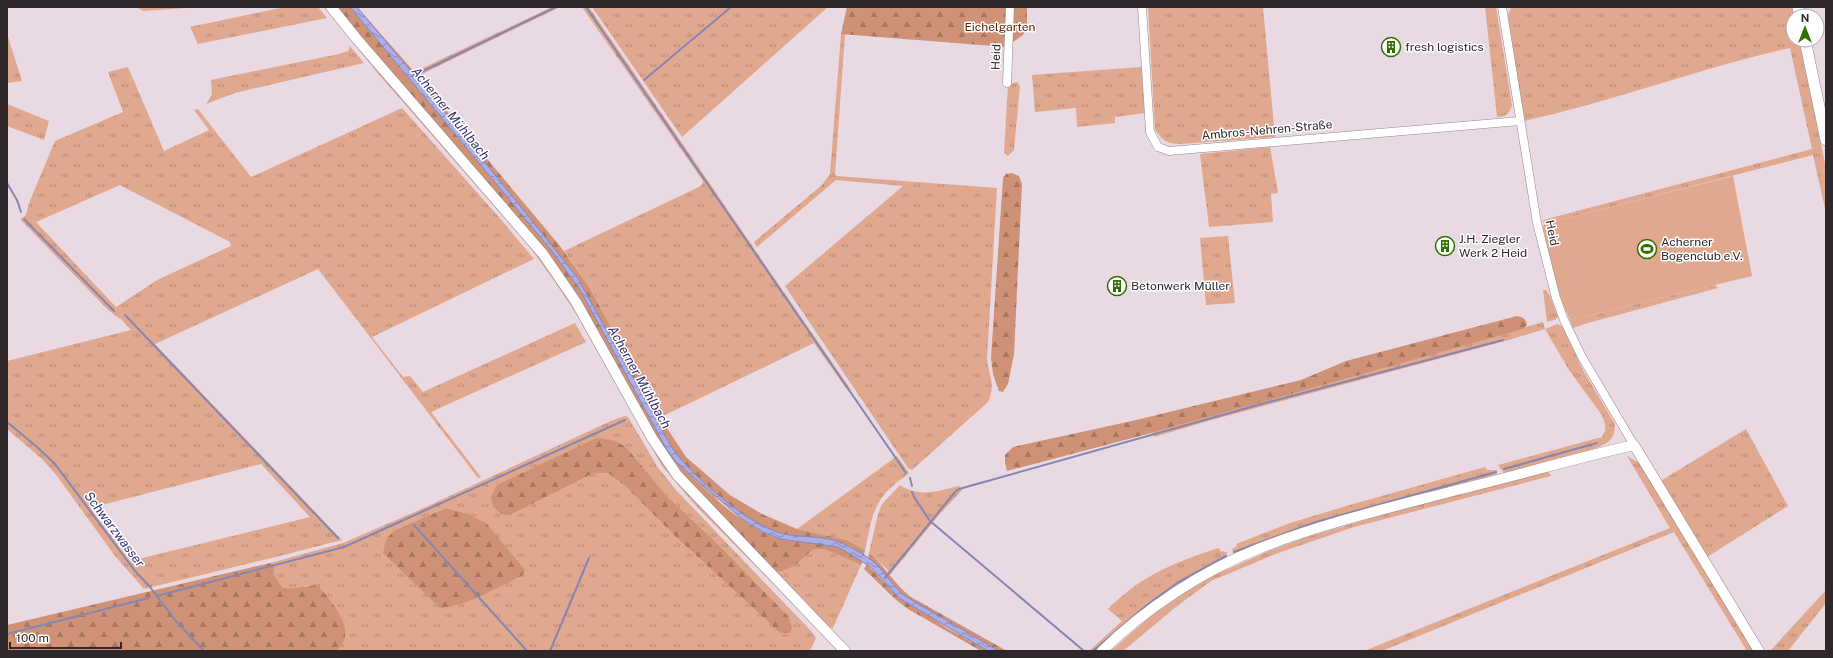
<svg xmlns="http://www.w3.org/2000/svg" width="1833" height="658" viewBox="0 0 1833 658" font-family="'Public Sans',sans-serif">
	<defs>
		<pattern id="grass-tufts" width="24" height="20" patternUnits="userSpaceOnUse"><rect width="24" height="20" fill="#e0a88f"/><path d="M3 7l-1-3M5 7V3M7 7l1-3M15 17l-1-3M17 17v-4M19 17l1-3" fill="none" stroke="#b68975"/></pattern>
		<pattern id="forest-firs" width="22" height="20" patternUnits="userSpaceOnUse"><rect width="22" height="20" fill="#cf9276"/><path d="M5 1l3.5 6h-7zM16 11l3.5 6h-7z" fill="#a87761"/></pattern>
		<pattern id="water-waves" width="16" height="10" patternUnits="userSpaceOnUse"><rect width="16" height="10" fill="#abaeea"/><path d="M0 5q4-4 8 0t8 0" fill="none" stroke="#8c8ebe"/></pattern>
	</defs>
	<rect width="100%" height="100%" fill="#e9d9e2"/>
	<g fill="url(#grass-tufts)" fill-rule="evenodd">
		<path d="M137,7H200L143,11Z"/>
		<path d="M285,7H318L327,18L198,44L190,27Z"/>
		<path d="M324,7H328L531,245L558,280L595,343L822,633L696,506L662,466L575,312L555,282L529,246L381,77Z"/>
		<path d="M552,7H560L418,76L414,72Z"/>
		<path d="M582,7H589L851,390L848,391L814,343L661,417L589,287L564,251L701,186L703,181Z"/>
		<path d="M592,7H828L682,137Z"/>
		<path d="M1148,7H1263L1275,137L1180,144C1168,144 1161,140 1155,129Z"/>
		<path d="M1485,7H1496L1512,105C1510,113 1506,117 1497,117Z"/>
		<path d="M1511,7H1792L1794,16H1793V40H1799L1826,168V213L1813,155L1544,224L1543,220L1812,149L1790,48C1700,68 1614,101 1524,121L1508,16Z"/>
		<path d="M7,34L22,81L7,83Z"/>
		<path d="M841,34H845L835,174L836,176L997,188L987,359C989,376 996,385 988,402L912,470L908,468L785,286L903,186L836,180L757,247L754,242L822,185L830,174Z"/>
		<path d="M350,46L364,63L235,93L206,104L212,95L211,80L339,54L348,51Z"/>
		<path d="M128,67L164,151L209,130L194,110L198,109L251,177L402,108L498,216L534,259L372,337L403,377L410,376L423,392L575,323L586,342L431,412L481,477L478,478L318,269L155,344L342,540L276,557L144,589L115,556L57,476L42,459L7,429V361L131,330L122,320L108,310L20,219C28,217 27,209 29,203L55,141L123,112L108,72ZM120,185L230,242L231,246L159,279L116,307L36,222ZM261,464L310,517L130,561L90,508Z"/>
		<path d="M1141,67L1145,113L1115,117V123L1077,127L1076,108L1035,112L1032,75Z"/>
		<path d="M1017,82L1020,86L1014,150L1008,156L1004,153L1008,85Z"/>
		<path d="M7,104L49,121L44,140L7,126Z"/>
		<path d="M1270,147L1278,193L1271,194L1273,222L1209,227L1200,154Z"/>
		<path d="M1228,236L1235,303L1206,305L1200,238Z"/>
		<path d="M1715,285L1718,288L1588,323L1573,328L1570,320Z"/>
		<path d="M1543,290H1546L1550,296L1558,317L1555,320L1547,322Z"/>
		<path d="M1543,322L1545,329L1557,324L1562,326L1583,370L1615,424C1615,430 1614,437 1609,441C1596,453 1525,468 1504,473L1498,465L1602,437C1607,429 1606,423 1601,414L1569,370L1545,329L1505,341L1215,419L1154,437L1151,433Z"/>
		<path d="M625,416L628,417L657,466L676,490L812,632L816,638L810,651H337L344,642L307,585L296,590L283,588L274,575V565L270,563L343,543L426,507L613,420ZM594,439L627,448L665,494L717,543L789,617L792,627L780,633L677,538L625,486L608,473L592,474L510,515L555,458ZM446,508L465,513L522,576L455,606L395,530Z"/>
		<path d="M1746,429L1788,506L1707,557L1662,483V480Z"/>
		<path d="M897,456L909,473C898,482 884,491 878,504C870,518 869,535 865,550L847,540L797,529Z"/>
		<path d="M1627,456L1639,463L1754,651H1747L1674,532L1382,651H1364L1670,528Z"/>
		<path d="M1485,467L1487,470H1497V474L1234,555L1232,549L1237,546L1236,544L1290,523L1353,504Z"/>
		<path d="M1548,471L1551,476L1354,527L1278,553L1211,581L1177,606L1123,651H1111L1153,614L1203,580L1269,551L1304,538L1406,508Z"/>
		<path d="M900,485C920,498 938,491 959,486L962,490L939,515L890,575L887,569L869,553L878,514L882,504Z"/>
		<path d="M1219,548L1220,551L1227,552L1226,558L1125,624L1096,651H1089L1122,621L1108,609C1142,575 1175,562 1219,548Z"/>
		<path d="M814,549H824L861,565L833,628L827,627L775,572C792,572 801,559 814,549Z"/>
		<path d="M1826,590V603L1788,651H1770Z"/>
	</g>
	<g fill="url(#forest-firs)">
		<path d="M335,7H350L551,250L579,288L667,450C690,479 745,530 781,539C798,543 816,541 833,545C843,548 853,555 863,560L861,565L824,549H814C801,559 792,572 775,572L728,525L670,461L584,308Z"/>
		<path d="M357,7L410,67L560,246L589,287L665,425L686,457L730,495L762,514L797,529L847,540L865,550L864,556C858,552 852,547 846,545C824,536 799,538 776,532C746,523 691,474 672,448L577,277L439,105Z"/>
		<path d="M847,7H1027V27L1023,35L1006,47L841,34Z"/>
		<path d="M1012,173L1019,176L1022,184L1014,354L1008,384L1003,392L999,391L993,374L991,358L1003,178L1006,174Z"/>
		<path d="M1517,316C1523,317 1526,319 1527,325L1523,329L1151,433L1007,471L1005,463V455L1013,447L1132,421L1301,380L1346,361Z"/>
		<path d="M601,438L616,441L627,448L666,495L717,543L789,617L792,627L790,633H780L677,538L625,486L608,473L592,474L510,515H503L493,507L491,497L497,485L594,439Z"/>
		<path d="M446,508L465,513L486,523L525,570L522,576C496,588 468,606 440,608L383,553L386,539L395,530Z"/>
		<path d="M869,553C885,566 894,584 911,597L1007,651H999L905,596C891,585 883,569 868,558Z"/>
		<path d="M270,563L274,565V575L283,588C298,590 304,585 318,586C329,599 351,622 344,641C343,644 340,648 337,651H7V625Z"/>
		<path d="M867,564L891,590L947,628L988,651H981L908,609L895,599L864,569Z"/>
	</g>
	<path fill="#e0a88f" d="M1733,176L1752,276L1570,320C1556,291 1550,259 1543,227L1544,224Z"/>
	<path fill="url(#water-waves)" stroke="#8686b1" d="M350,7H357L439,105L577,277L672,448C693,477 749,526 784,534C804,538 828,535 846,545C856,550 867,556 875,563C886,573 893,587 905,596L999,651H988L899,598L871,567L838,547L780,539L761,531L742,519L677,463L667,450L579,288L551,250Z"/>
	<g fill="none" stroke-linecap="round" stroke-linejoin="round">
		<g stroke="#8686b1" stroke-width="2">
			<path d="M142,7H164"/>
			<path d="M586,7L906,473"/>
			<path d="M413,76L556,7"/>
			<path d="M644,80L731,7"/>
			<path d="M7,183L17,200L21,212"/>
			<path d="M24,219L114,311"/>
			<path d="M125,315L338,538"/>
			<path d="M7,422L37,447L55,464L135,571L150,587L175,620L204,651"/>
			<path d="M1504,469L1597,443"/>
			<path d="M910,478L912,486"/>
			<path d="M912,492L914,497L930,521L1084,651"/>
			<path d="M414,525L527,651"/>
			<path d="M1234,552L1316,522L1496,472"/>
			<path d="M885,578L955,492L959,489L1265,403L1503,340"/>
			<path d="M157,596L344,547L625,420"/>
			<path d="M7,634L149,598"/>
			<path d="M550,651L589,558"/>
			<path d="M1093,651L1147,605L1177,583L1226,556"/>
		</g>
		<g stroke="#94858d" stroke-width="9">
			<g id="minor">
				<path d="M1142,7L1150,132L1158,147L1169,151L1520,121"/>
				<path d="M1502,7L1537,223L1556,298L1564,320L1582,357L1634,445"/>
				<path d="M1007,83L1010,7"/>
			</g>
		</g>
		<g stroke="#94858d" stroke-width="11">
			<g id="tertiary">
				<path d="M331,7L356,38L543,254L576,302L652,438L677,475L845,651"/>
				<path d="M1102,651C1145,609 1202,571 1258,549C1323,523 1393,507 1461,489C1519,475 1576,458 1634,445L1759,651"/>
			</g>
		</g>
		<g stroke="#94858d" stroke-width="12">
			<g id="secondary">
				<path d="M1798,7L1800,16"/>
				<path d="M1805,40L1826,140"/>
			</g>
		</g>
		<use href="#minor" stroke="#fff" stroke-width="8"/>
		<use href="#tertiary" stroke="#fff" stroke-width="10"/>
		<use href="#secondary" stroke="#fff" stroke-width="11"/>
	</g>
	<defs>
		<g id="building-ring" transform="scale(1)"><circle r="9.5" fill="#fff" stroke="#316f01" stroke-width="1.5"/><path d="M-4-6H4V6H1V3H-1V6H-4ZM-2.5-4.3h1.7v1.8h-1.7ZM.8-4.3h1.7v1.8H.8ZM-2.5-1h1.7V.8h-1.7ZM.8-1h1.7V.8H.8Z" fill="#316f01"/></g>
		<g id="stadium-ring" transform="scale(1)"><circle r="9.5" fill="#fff" stroke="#316f01" stroke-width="1.5"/><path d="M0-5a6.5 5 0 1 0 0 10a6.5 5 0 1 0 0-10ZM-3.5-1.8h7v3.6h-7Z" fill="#316f01"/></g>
	</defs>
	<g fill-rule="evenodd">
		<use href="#building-ring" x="1391" y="47"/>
		<use href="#building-ring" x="1445" y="246"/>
		<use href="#stadium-ring" x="1647" y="249"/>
		<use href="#building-ring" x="1117" y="286"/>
	</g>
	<g text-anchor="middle" stroke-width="3" stroke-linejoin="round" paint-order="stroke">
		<g font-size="12" fill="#5c2405" stroke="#fff">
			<text x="1000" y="31">Eichelgarten</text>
		</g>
		<g font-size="12" fill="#2e282b" stroke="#fff" text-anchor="start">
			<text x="1405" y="51">fresh logistics</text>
			<text x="1459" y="243">J.H. Ziegler<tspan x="1459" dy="14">Werk 2 Heid</tspan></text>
			<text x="1661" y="246">Acherner<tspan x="1661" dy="14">Bogenclub e.V.</tspan></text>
			<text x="1131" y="290">Betonwerk Müller</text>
		</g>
		<g font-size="12" fill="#2e282b" stroke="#fff">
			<text transform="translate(996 57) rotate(-88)" y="4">Heid</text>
			<text transform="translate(1267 130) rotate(-5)" y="4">Ambros-Nehren-Straße</text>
			<text transform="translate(1552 233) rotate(78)" y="4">Heid</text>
		</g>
		<g font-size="13" font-style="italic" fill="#342f74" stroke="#fff">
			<text transform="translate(451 113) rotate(51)" y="5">Acherner Mühlbach</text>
			<text transform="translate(640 377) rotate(61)" y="5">Acherner Mühlbach</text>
			<text transform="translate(115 529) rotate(53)" y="5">Schwarzwasser</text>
		</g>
	</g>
	<rect width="1833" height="658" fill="none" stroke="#2e282b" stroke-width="16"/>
	<g transform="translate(1805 28)"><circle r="19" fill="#ffffff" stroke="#aba9aa"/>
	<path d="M0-3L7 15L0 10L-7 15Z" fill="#316f01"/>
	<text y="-6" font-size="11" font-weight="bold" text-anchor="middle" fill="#2e282b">N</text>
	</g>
	<path d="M10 642v6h111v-6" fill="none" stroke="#2e282b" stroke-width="2"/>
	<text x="16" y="642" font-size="12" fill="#2e282b" stroke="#ffffff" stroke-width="3" paint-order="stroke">100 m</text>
</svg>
